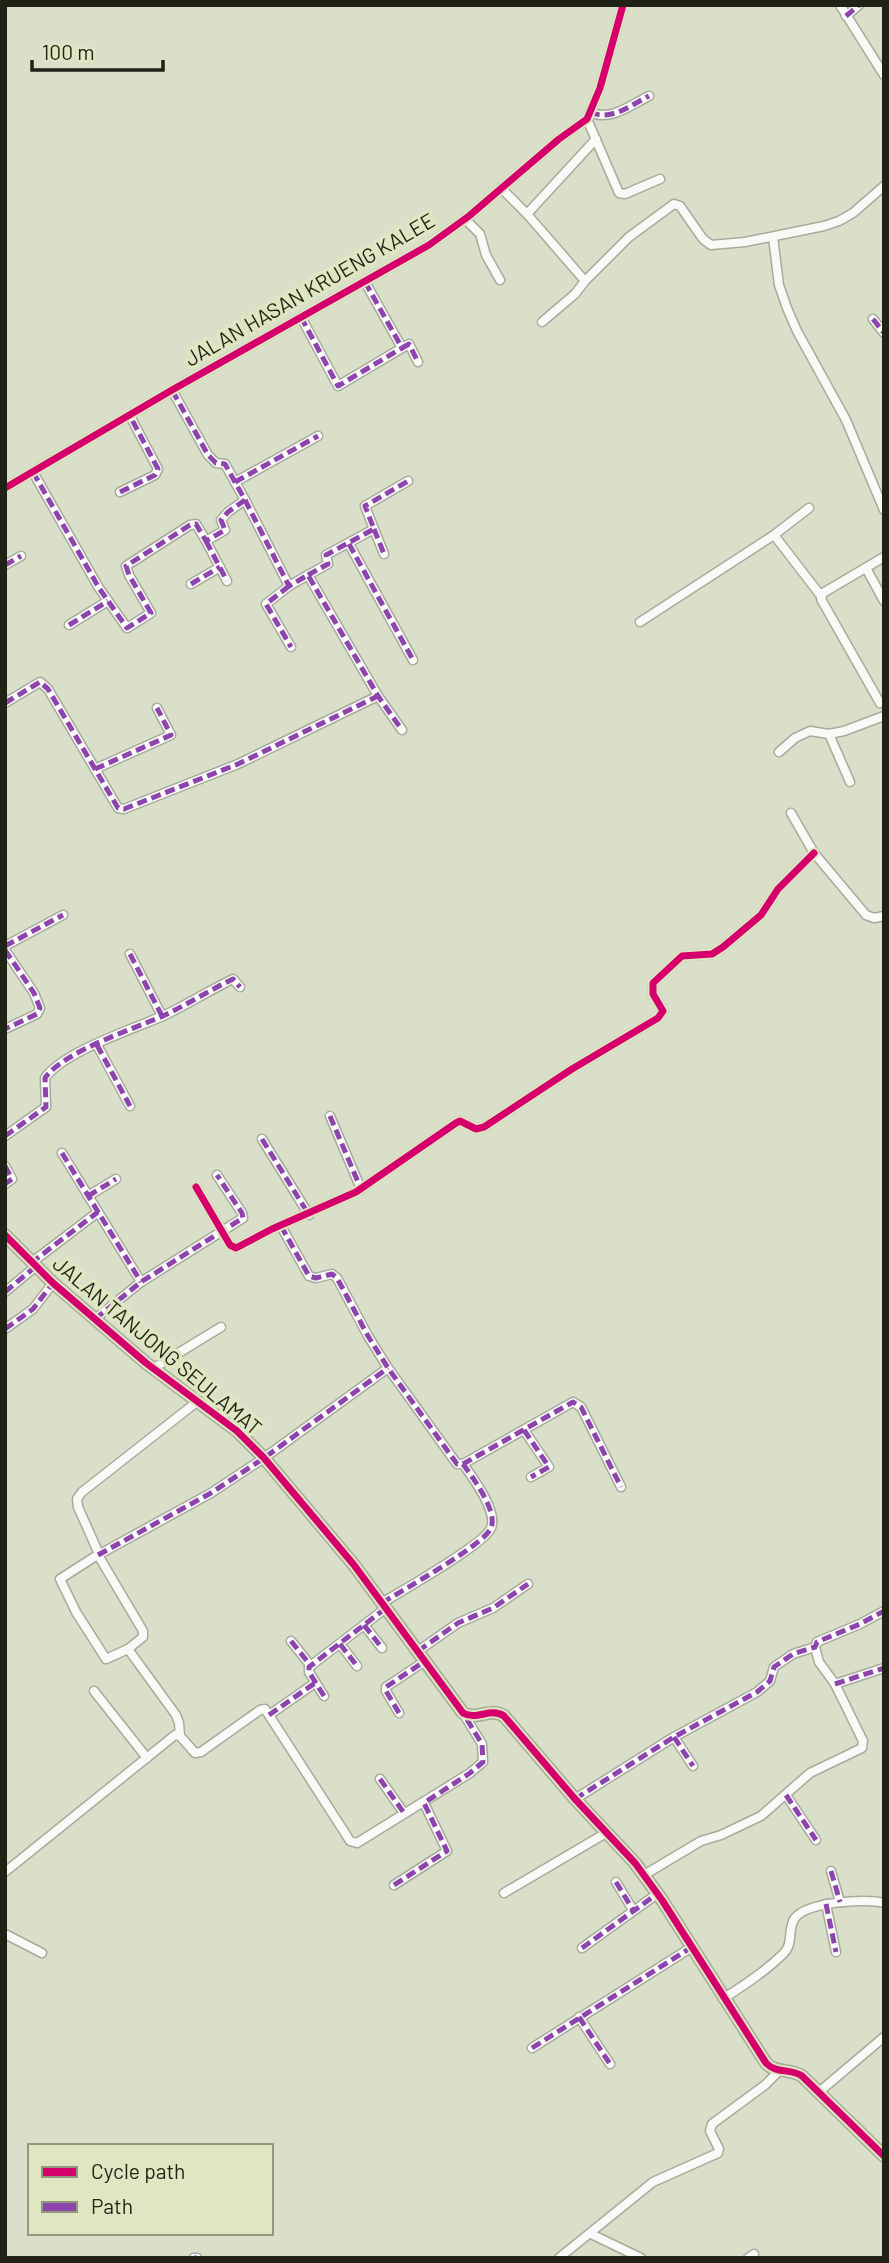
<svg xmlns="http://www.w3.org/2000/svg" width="889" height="2263" viewBox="0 0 889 2263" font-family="Barlow,sans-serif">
	<rect width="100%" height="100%" fill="#dadfca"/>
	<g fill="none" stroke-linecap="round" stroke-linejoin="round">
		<g stroke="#a7ab9b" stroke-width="11">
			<g id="street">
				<path d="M840,5L884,75"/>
				<path d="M846,16L859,5"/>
				<path d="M590,112C610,122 631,105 649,96"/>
				<path d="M587,119L619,193L625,194L660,179"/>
				<path d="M501,188L527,214L585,281L629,237L674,204L680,206L703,239L711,245L745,242L824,226L839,221L853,213L884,186"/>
				<path d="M527,214L596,139"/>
				<path d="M465,219L480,234L486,255L500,280"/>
				<path d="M773,237L779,285L787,308L797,331L846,420L884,510"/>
				<path d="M365,282L402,348L409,344L418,362"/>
				<path d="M301,317L338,386L402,348"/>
				<path d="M873,319L884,333"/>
				<path d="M542,322L575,294L585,281"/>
				<path d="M33,472L99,588L127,628L151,613L129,575L126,566L190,525L196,524L206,541L225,530L221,520L228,512L245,500L225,464L216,463L208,455L172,390"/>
				<path d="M235,482L318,436"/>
				<path d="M5,488L172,390L429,245L469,216L559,139L587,119L600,88L623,5"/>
				<path d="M120,492L155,475L158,469L130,416"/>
				<path d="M245,500L289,586L308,575L378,696L402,730"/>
				<path d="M374,529L384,554"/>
				<path d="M774,535L809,508"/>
				<path d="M206,541L227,581"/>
				<path d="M349,544L413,660"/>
				<path d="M5,565L21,556"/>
				<path d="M866,568L884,601"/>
				<path d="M308,575L328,564L326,555L374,529L365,506L408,481"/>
				<path d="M191,584L220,567"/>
				<path d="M289,586L266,604L291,647"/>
				<path d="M640,622L774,535L821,596"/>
				<path d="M69,625L108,601"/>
				<path d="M5,703L40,682L48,689L118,808L124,809L238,764L378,696"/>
				<path d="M880,703L821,599L823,593L884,557"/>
				<path d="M829,734L850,782"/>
				<path d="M779,752L795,738L810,731L829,734L844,731L884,716"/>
				<path d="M95,769L171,735L157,708"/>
				<path d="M791,813L814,853L866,915L874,918L884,916"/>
				<path d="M5,946L63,915"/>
				<path d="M5,950L34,993L40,1008L37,1014L5,1029"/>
				<path d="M130,954L162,1016"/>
				<path d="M97,1045L130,1106"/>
				<path d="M330,1116L361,1189"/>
				<path d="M5,1136L46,1107L45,1078C64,1051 134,1029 165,1015C188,1004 210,990 233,979L240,987"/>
				<path d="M262,1139L309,1215"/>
				<path d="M62,1153L141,1282"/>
				<path d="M5,1166L12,1179L5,1184"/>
				<path d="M196,1187L230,1245L236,1248L272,1229L356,1192L456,1123L460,1121L476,1129L484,1127L572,1069L658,1018L663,1011L653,994V983L682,956L712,954L723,947L761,915L778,889L814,853"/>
				<path d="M88,1196L116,1179"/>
				<path d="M281,1226L309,1276L316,1278L332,1274L337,1278L368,1336L388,1368L457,1464H463L573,1402L581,1407L621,1487"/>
				<path d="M31,1263L98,1212"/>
				<path d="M5,1292L35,1267"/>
				<path d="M95,1319L141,1282L243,1218L242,1213L217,1175"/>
				<path d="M5,1329L33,1309L53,1283"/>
				<path d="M154,1368L221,1327"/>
				<path d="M524,1430L549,1467L531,1477"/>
				<path d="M382,1603C401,1591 484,1545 491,1528C498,1511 473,1478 463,1464"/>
				<path d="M364,1625L382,1648"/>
				<path d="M291,1641L311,1666"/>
				<path d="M340,1644L357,1666"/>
				<path d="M128,1649L143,1637V1631L98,1555L211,1493L264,1458L388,1368"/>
				<path d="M418,1651L458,1623L493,1608L528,1584"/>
				<path d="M835,1684L884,1668"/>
				<path d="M94,1691L147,1758"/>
				<path d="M324,1696L309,1672V1667L386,1608"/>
				<path d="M399,1713L386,1691V1687L425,1661"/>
				<path d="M269,1715L315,1683"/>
				<path d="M180,1736L179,1723L176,1715L128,1649L106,1659L76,1612L60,1579L99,1554L78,1507L77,1499L82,1492L198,1401"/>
				<path d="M674,1737L693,1766"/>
				<path d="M380,1779L404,1813"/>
				<path d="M786,1795L816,1840"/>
				<path d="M575,1799L674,1737L757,1692L770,1681L774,1667L793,1654L815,1647L817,1642L860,1624L884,1611"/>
				<path d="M831,1871L840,1902"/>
				<path d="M5,1872L175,1735L180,1736L195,1753L201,1752L260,1710L265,1709L345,1833L350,1841L357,1843L470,1773L483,1762L482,1744L463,1713"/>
				<path d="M644,1875L701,1841L721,1835L761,1816L810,1773L862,1748L863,1741L835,1684L819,1662L815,1647"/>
				<path d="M616,1882L633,1910"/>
				<path d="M394,1885L447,1851L424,1803"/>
				<path d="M504,1893L606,1833"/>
				<path d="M826,1904L836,1952"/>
				<path d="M5,1934L42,1953"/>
				<path d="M582,1948L657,1894"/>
				<path d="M723,1999C744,1985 766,1971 784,1953C794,1943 787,1928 795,1918C807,1902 866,1898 884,1903"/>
				<path d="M579,2017L610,2064"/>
				<path d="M532,2048L692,1947"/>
				<path d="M819,2092L884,2037"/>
				<path d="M591,2234L641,2258"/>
				<path d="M194,2258H197"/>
				<path d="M559,2258L653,2182L718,2153L719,2149L710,2131L712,2124L765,2085L779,2071"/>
				<path d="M748,2258L754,2254"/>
			</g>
		</g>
		<g stroke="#a7ab9b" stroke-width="14">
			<path id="secondary" d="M5,1235L53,1283L146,1363L237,1431L264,1458L354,1565L463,1713C477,1721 490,1707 504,1716L575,1799L635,1863L662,1900L766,2063C776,2074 790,2068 802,2076L884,2156"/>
		</g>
		<use href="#street" stroke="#f9faf7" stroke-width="8"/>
		<use href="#secondary" stroke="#f9faf7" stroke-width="10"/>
		<g stroke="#8e44ad" stroke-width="5" stroke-dasharray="10 5" stroke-linecap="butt">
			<path d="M846,16L859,5"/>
			<path d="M590,112C610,122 631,105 649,96"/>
			<path d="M365,282L402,348L409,344L418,362"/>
			<path d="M301,317L338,386L402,348"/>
			<path d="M873,319L884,333"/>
			<path d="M33,472L99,588L127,628L151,613L129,575L126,566L190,525L196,524L206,541L225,530L221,520L228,512L245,500L225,464L216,463L208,455L172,390"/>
			<path d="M235,482L318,436"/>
			<path d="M120,492L155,475L158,469L130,416"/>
			<path d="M245,500L289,586L308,575L378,696L402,730"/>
			<path d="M374,529L384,554"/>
			<path d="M206,541L227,581"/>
			<path d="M349,544L413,660"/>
			<path d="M5,565L21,556"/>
			<path d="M308,575L328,564L326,555L374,529L365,506L408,481"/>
			<path d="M191,584L220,567"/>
			<path d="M289,586L266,604L291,647"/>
			<path d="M69,625L108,601"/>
			<path d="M5,703L40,682L48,689L118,808L124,809L238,764L378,696"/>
			<path d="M95,769L171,735L157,708"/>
			<path d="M5,946L63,915"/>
			<path d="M5,950L34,993L40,1008L37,1014L5,1029"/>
			<path d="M130,954L162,1016"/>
			<path d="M97,1045L130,1106"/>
			<path d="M330,1116L361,1189L357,1192"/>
			<path d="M5,1136L46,1107L45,1078C64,1051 134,1029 165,1015C188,1004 210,990 233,979L240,987"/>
			<path d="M262,1139L309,1215"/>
			<path d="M62,1153L141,1282"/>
			<path d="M5,1166L12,1179L5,1184"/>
			<path d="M88,1196L116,1179"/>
			<path d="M281,1226L309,1276L316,1278L332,1274L337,1278L368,1336L388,1368L457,1464H463L573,1402L581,1407L621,1487"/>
			<path d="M31,1263L98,1212"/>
			<path d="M5,1292L35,1267"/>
			<path d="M95,1319L141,1282L243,1218L242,1213L217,1175"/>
			<path d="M5,1329L33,1309L53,1283"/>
			<path d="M524,1430L549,1467L531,1477"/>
			<path d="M98,1555L211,1493L264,1458L388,1368"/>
			<path d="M382,1603C401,1591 484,1545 491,1528C498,1511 473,1478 463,1464"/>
			<path d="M364,1625L382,1648"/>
			<path d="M291,1641L311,1666"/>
			<path d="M340,1644L357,1666"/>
			<path d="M418,1651L458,1623L493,1608L528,1584"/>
			<path d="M835,1684L884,1668"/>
			<path d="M324,1696L309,1672V1667L386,1608"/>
			<path d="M399,1713L386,1691V1687L425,1661"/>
			<path d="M269,1715L315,1683"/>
			<path d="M674,1737L693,1766"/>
			<path d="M380,1779L404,1813"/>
			<path d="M786,1795L816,1840"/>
			<path d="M575,1799L674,1737L757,1692L770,1681L774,1667L793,1654L815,1647L817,1642L860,1624L884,1611"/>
			<path d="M831,1871L840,1902"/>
			<path d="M616,1882L633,1910"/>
			<path d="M394,1885L447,1851L424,1803L470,1773L483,1762L482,1744L463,1713"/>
			<path d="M826,1904L836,1952"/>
			<path d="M582,1948L657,1894"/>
			<path d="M579,2017L610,2064"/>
			<path d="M532,2048L692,1947"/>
			<path d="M194,2258H197"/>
		</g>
		<g stroke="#dee7c2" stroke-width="11">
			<g id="cycleway">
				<path d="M5,488L172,390L429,245L469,216L559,139L587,119L600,88L623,5"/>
				<path d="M196,1187L230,1245L236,1248L272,1229L356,1192L456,1123L460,1121L476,1129L484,1127L572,1069L658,1018L663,1011L653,994V983L682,956L712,954L723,947L761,915L778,889L814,853"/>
				<path d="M5,1235L53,1283L146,1363L237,1431L264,1458L354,1565L463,1713C477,1721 490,1707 504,1716L575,1799L635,1863L662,1900L766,2063C776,2074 790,2068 802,2076L884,2156"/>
			</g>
		</g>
		<use href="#cycleway" stroke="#d6006c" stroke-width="7"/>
	</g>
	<g text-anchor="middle" stroke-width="7" stroke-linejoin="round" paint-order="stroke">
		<g font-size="21" fill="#1f2215" stroke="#dee7c2">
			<text transform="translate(310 290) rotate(-30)" y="7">JALAN HASAN KRUENG KALEE</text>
			<text transform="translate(157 1346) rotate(40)" y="7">JALAN TANJONG SEULAMAT</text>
		</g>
	</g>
	<rect width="889" height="2263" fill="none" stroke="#1f2215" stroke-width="14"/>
	<rect x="28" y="2144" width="245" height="91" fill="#dee7c2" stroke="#92987d" stroke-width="2"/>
	<rect x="42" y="2167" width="35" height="10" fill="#d6006c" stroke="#92987d" stroke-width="2"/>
	<text x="91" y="2179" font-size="21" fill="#1f2215">Cycle path</text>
	<rect x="42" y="2202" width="35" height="10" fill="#8e44ad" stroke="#92987d" stroke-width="2"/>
	<text x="91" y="2214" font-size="21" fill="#1f2215">Path</text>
	<path d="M32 60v10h131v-10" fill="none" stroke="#1f2215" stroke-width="3.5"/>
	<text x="42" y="60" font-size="21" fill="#1f2215" stroke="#dee7c2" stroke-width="5" paint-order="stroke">100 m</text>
</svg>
